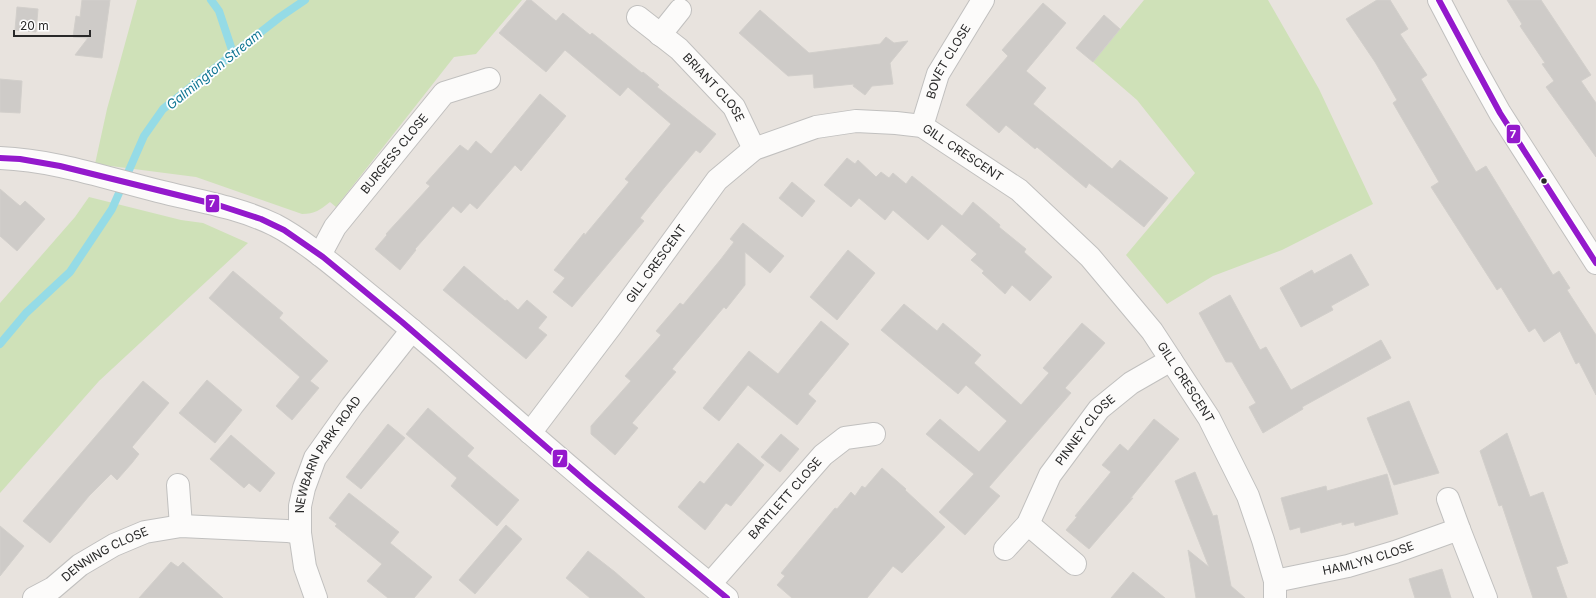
<svg xmlns="http://www.w3.org/2000/svg" width="1596" height="598" viewBox="0 0 1596 598" font-family="Inter,sans-serif">
	<rect width="100%" height="100%" fill="#e8e3de"/>
	<g fill="#cfe1b8">
		<path d="M137,0H522L476,54L454,57L336,207L330,202C320,210 315,214 302,214L196,177L95,164L107,109Z"/>
		<path d="M1144,0H1268L1319,89L1373,204L1282,250L1213,276L1167,304L1126,255L1195,173L1137,100L1093,62Z"/>
		<path d="M89,197L181,220L203,223L248,243L99,381L0,493V303L75,217Z"/>
	</g>
	<g fill="none" stroke-linecap="round" stroke-linejoin="round">
		<g stroke="#95dbe6" stroke-width="8">
			<path d="M211,0L219,11L233,53"/>
			<path d="M0,344L26,313L70,272L112,209L144,136L163,109L280,17L305,0"/>
		</g>
	</g>
	<g fill="#cecbc8" stroke="#d2cfcb">
		<path d="M82,0H110L102,58L75,55L88,38L73,37L76,16L80,17Z"/>
		<path d="M527,0H531L556,21L563,13L590,35L592,33L642,73L643,72L659,85L657,87L716,134L700,153L696,150L664,188L640,218L644,221L572,307L553,292L565,278L554,270L584,233L585,235L629,182L625,179L671,124L628,87L620,96L565,50L546,72L499,33Z"/>
		<path d="M1377,0H1390L1408,29L1400,34L1427,75L1421,79L1476,172L1486,166L1553,275L1559,271L1570,288L1567,290L1596,335V395L1579,362L1576,364L1560,331L1544,342L1535,328L1529,332L1501,287L1497,290L1431,187L1439,182L1393,103L1397,100L1375,62L1346,19Z"/>
		<path d="M1507,0H1541L1591,75L1581,81L1596,103V157L1546,87L1554,81L1542,64L1545,63L1520,26L1522,24Z"/>
		<path d="M1043,3L1066,23L1026,71L1046,88L1033,104L1112,169L1120,160L1168,198L1144,227L1089,183L1086,188L1037,147L1035,149L1006,125L999,133L966,105L1008,56L1002,50Z"/>
		<path d="M17,7L38,9L36,32L15,30Z"/>
		<path d="M760,10L809,53L880,44L886,37L894,43L908,41L890,63L893,84L872,86L865,95L853,86L854,84L814,88L813,74L788,76L739,33Z"/>
		<path d="M1104,15L1120,29L1093,62L1076,48Z"/>
		<path d="M0,79L22,81L20,113L0,112Z"/>
		<path d="M540,94L566,116L521,171L515,165L477,209L470,203L461,213L453,206L415,249L416,250L400,270L375,249L387,235L386,234L430,186L426,183L460,145L468,151L476,141L491,154Z"/>
		<path d="M847,158L855,164L858,160L876,177L881,172L889,178L893,173L906,184L912,176L962,216L973,202L1000,225L999,227L1026,249L1024,252L1052,277L1030,301L1012,285L1005,294L982,273L984,271L971,260L977,254L942,224L928,240L893,210L885,220L859,198L851,207L824,185Z"/>
		<path d="M792,182L815,201L802,217L779,198Z"/>
		<path d="M0,189L20,206L25,201L45,219L17,251L0,236Z"/>
		<path d="M743,223L784,256L770,273L745,252V285L726,309L724,307L672,369L676,372L632,423L638,428L615,455L591,434V426L631,381L625,376L661,335L656,331L680,303L683,305L721,259L734,242L730,239Z"/>
		<path d="M848,250L875,273L837,320L810,297Z"/>
		<path d="M1351,254L1369,285L1331,306L1333,310L1301,327L1280,288L1312,270L1314,274Z"/>
		<path d="M464,266L505,301L507,300L518,310L527,300L547,317L538,328L547,335L526,359L443,290Z"/>
		<path d="M233,271L283,313L279,318L328,361L310,381L319,388L292,420L276,406L300,377L209,298Z"/>
		<path d="M1230,295L1260,350L1266,347L1291,390L1381,340L1391,358L1302,407L1303,409L1263,433L1249,407L1256,403L1232,362H1226L1199,313Z"/>
		<path d="M904,304L937,331L943,323L981,355L974,363L1021,405L1049,373L1043,368L1082,323L1105,343L1065,388L1071,393L989,487L1000,496L965,535L939,512L974,474L926,434L940,419L979,452L1007,421L966,385L958,394L881,330Z"/>
		<path d="M821,321L849,344L808,394L816,401L797,425L748,385L719,421L703,408L749,351L778,374Z"/>
		<path d="M207,380L242,410L215,443L179,413Z"/>
		<path d="M143,381L169,403L132,447L139,454L132,463L117,480L111,474L89,496L50,543L23,521Z"/>
		<path d="M1409,401L1439,473L1394,485L1367,418Z"/>
		<path d="M428,408L474,448L467,456L519,500L497,526L451,486L457,478L406,434Z"/>
		<path d="M1154,419L1179,439L1130,499L1133,498L1089,549L1066,530L1077,517L1075,516L1111,472L1102,465L1120,444L1128,451Z"/>
		<path d="M388,424L405,438L361,489L346,477Z"/>
		<path d="M1507,433L1530,497L1543,492L1568,563L1556,567L1567,598H1533L1502,505L1499,506L1480,451Z"/>
		<path d="M781,434L799,449L780,472L761,457Z"/>
		<path d="M231,435L275,473L260,492L249,483L244,488L210,459Z"/>
		<path d="M738,443L764,465L731,506L726,503L705,530L678,507L700,481L704,484Z"/>
		<path d="M882,468L906,489L905,490L945,527L902,573L893,566L867,598H792L777,585L785,576L781,573L835,508L837,509L851,492L855,496L862,486L865,488Z"/>
		<path d="M1195,472L1213,516L1217,515L1231,586L1245,598H1196L1188,550L1209,567L1175,481Z"/>
		<path d="M1387,474L1398,514L1355,526L1354,522L1342,525V522L1301,533L1300,527L1290,530L1281,498L1326,486L1327,491Z"/>
		<path d="M349,493L399,532L390,543L432,577L414,598H388L367,581L382,564L335,526L337,524L329,518Z"/>
		<path d="M506,525L522,539L475,594L459,580Z"/>
		<path d="M0,526L24,546L0,576Z"/>
		<path d="M588,551L615,572L645,598H590L566,578Z"/>
		<path d="M171,562L178,567L183,562L223,598H139Z"/>
		<path d="M1442,569L1451,598H1415L1409,579Z"/>
		<path d="M1133,572L1165,598H1111Z"/>
	</g>
	<g fill="none" stroke-linecap="round" stroke-linejoin="round">
		<g stroke="#c1c0bf" stroke-width="24">
			<g id="street">
				<path d="M1439,0L1471,61L1500,113L1596,263"/>
				<path id="s1" d="M638,17L679,49L734,107L754,149"/>
				<path d="M660,35L680,10"/>
				<path id="s2" d="M922,126L938,74L983,0"/>
				<path d="M0,158C54,160 106,178 158,191C198,201 238,207 275,225C300,238 328,261 350,279C385,308 420,336 454,366C543,445 634,523 727,598"/>
				<path id="s3" d="M320,255L335,227L444,93L489,79"/>
				<path id="s4" d="M530,433L611,326L717,180L754,149L816,127L856,121L896,123L922,126L1019,190L1090,257L1152,331L1209,418L1248,496L1263,540L1275,581V598"/>
				<path d="M178,485L181,526"/>
				<path d="M1448,499L1459,529"/>
				<path d="M1028,524L1075,564"/>
				<path id="s5" d="M1005,549L1028,524L1050,475L1099,409L1131,383L1171,360"/>
				<path id="s6" d="M1275,581L1348,566L1395,552L1459,529L1486,598"/>
				<path id="s7" d="M710,584L823,455L845,438L874,434"/>
				<path id="s8" d="M34,598L53,588L80,565L114,545L145,532L181,526L287,531L300,533"/>
				<path id="s9" d="M316,598L305,567L300,533V506L304,488L315,458L352,406L412,330"/>
			</g>
		</g>
		<use href="#street" stroke="#fcfbfa" stroke-width="22"/>
		<g stroke="#fff" stroke-width="9">
			<g id="bus-1">
				<path d="M1439,0L1500,113L1596,263"/>
				<path d="M0,158L20,159L60,166L218,205L261,219L284,230L323,257L402,322L589,484L727,598"/>
			</g>
		</g>
		<use href="#bus-1" stroke="#9419cc" stroke-width="6"/>
	</g>
	<circle fill="#292929" stroke="#fff" stroke-width="1.5" cx="1544" cy="181" r="3.5"/>
	<g text-anchor="middle" stroke-width="3.5" stroke-linejoin="round" paint-order="stroke">
		<g font-size="12" fill="#292929" stroke="#fff">
			<text dy="4" stroke="none"><textPath href="#s2" startOffset="70">BOVET CLOSE</textPath></text>
			<text dy="4" stroke="none"><textPath href="#s1" startOffset="104">BRIANT CLOSE</textPath></text>
			<text dy="4" stroke="none"><textPath href="#s3" startOffset="126">BURGESS CLOSE</textPath></text>
			<text dy="4" stroke="none"><textPath href="#s4" startOffset="584">GILL CRESCENT</textPath></text>
			<text dy="4" stroke="none"><textPath href="#s4" startOffset="211">GILL CRESCENT</textPath></text>
			<text dy="4" stroke="none"><textPath href="#s4" startOffset="907">GILL CRESCENT</textPath></text>
			<text dy="4" stroke="none"><textPath href="#s5" startOffset="145">PINNEY CLOSE</textPath></text>
			<text dy="4" stroke="none"><textPath href="#s9" startOffset="153">NEWBARN PARK ROAD</textPath></text>
			<text dy="4" stroke="none"><textPath href="#s7" startOffset="114">BARTLETT CLOSE</textPath></text>
			<text dy="4" stroke="none"><textPath href="#s8" startOffset="84">DENNING CLOSE</textPath></text>
			<text dy="4" stroke="none"><textPath href="#s6" startOffset="96">HAMLYN CLOSE</textPath></text>
		</g>
		<g font-size="13" font-style="italic" fill="#127794" stroke="#fff">
			<text transform="translate(214 69) rotate(-39)" y="5">Galmington Stream</text>
		</g>
	</g>
	<g stroke="#fff" stroke-width="1.5">
		<rect x="1506" y="124" width="15" height="20" rx="4" fill="#9419cc"/>
		<rect x="205" y="194" width="15" height="19" rx="4" fill="#9419cc"/>
		<rect x="552" y="449" width="16" height="19" rx="4" fill="#9419cc"/>
	</g>
	<g font-size="11" text-anchor="middle" font-weight="bold" fill="#fff">
		<text x="1513" y="138">7</text>
		<text x="212" y="207">7</text>
		<text x="560" y="463">7</text>
	</g>
	<path d="M14 30v6h76v-6" fill="none" stroke="#292929" stroke-width="2"/>
	<text x="20" y="30" font-size="12" fill="#292929" stroke="#ffffff" stroke-width="3" paint-order="stroke">20 m</text>
</svg>
